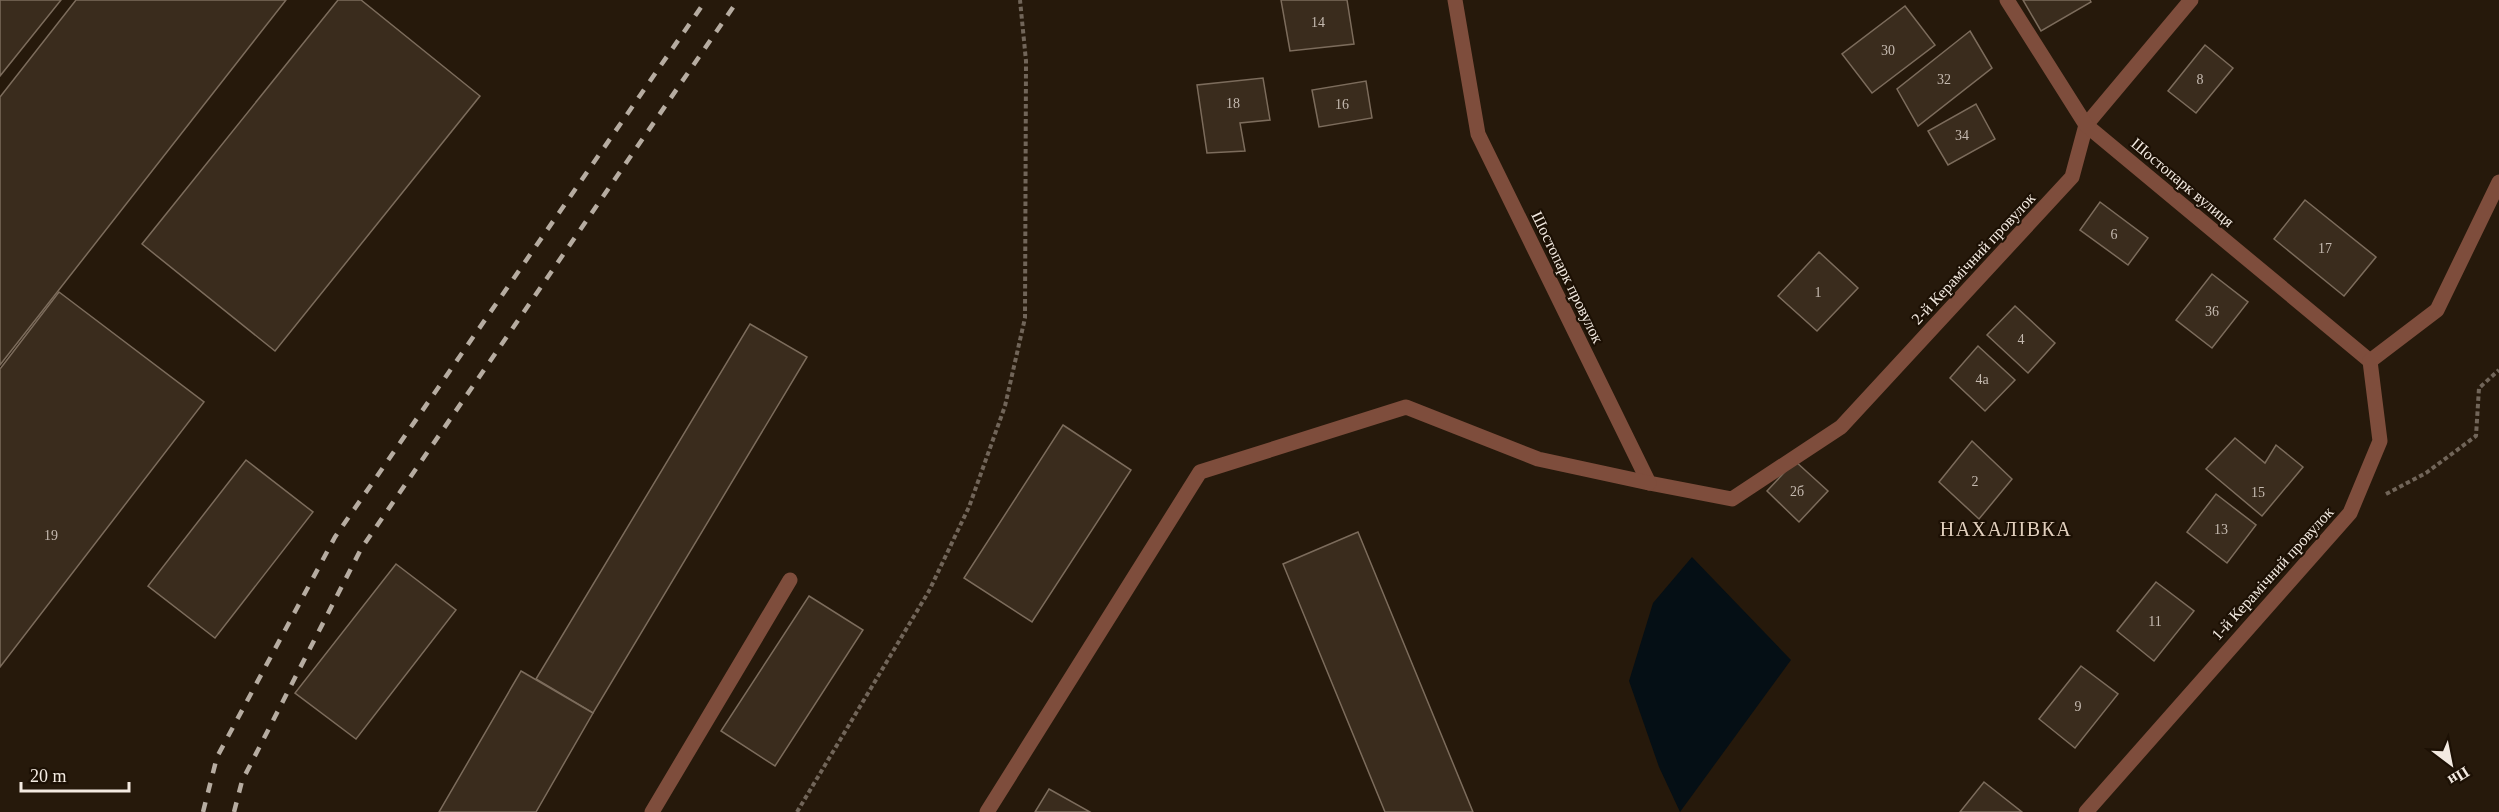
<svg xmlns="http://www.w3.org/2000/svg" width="2499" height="812" viewBox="0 0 2499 812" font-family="Georgia,serif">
	<rect width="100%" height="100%" fill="#26190b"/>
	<path fill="#050f15" d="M1692,557L1791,660L1680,812L1659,767L1629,681L1653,603Z"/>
	<g fill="#3a2c1d" stroke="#7c6c5c" stroke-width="1.5">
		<path d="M0,0H61L0,76Z"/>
		<path d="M76,0H286L0,365V97Z"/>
		<path d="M338,0H361L480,96L275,351L142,244Z"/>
		<path d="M1281,0H1347L1354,44L1290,51Z"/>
		<path d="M2023,0H2090L2091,2L2041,31Z"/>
		<path d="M1905,6L1935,45L1872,93L1842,54Z"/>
		<path d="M1970,31L1992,68L1918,126L1897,89Z"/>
		<path d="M2205,45L2233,68L2196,113L2168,91Z"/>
		<path d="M1263,78L1270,120L1240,123L1245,151L1207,153L1197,85Z"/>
		<path d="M1366,81L1372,118L1319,127L1312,90Z"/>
		<path d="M1976,104L1995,139L1948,165L1928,131Z"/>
		<path d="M2305,200L2376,257L2344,296L2274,239Z"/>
		<path d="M2100,202L2148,238L2128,265L2080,230Z"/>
		<path d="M1819,252L1858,288L1817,331L1778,296Z"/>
		<path d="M2212,274L2248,302L2212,348L2176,320Z"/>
		<path d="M59,292L204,402L0,667V369Z"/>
		<path d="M2015,306L2055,343L2028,373L1987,335Z"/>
		<path d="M750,324L807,357L593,713L536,679Z"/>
		<path d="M1978,346L2015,380L1985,411L1950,378Z"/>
		<path d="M1063,425L1131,470L1032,622L964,578Z"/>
		<path d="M2235,438L2265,463L2276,445L2303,467L2262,516L2206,469Z"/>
		<path d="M1972,441L2012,479L1979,519L1939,482Z"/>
		<path d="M246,460L313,512L215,638L148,586Z"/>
		<path d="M1795,461L1828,491L1799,522L1767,491Z"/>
		<path d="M2216,494L2256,525L2227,563L2187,532Z"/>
		<path d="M1358,532L1473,812H1385L1283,564Z"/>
		<path d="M396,564L456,610L356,739L295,693Z"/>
		<path d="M2156,582L2194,611L2154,661L2117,631Z"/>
		<path d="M809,596L863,630L775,766L721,731Z"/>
		<path d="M2081,666L2118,694L2075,748L2039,719Z"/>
		<path d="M521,671L593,713L536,812H439Z"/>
		<path d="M1984,782L2022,812H1960Z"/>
		<path d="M1049,789L1090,812H1035Z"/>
	</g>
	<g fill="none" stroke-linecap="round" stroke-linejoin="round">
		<g stroke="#716559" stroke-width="4" stroke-dasharray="4.5 3" stroke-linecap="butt">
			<path d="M2386,494L2426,473L2476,436L2479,388L2499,370"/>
			<path d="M797,812L929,591L969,507L1005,406L1025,318L1026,61L1020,0"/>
		</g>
		<path stroke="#7e4d3c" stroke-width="15" d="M652,812L790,580"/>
		<g stroke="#7e4d3c" stroke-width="15">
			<path d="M1455,0L1478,134L1649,483L1732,499L1841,427L2072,177L2086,125L2191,0"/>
			<path d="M2007,0L2086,125L2370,361"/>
			<path d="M987,812L1200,472L1406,407L1538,459L1649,483"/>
			<path d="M2086,812L2350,513L2380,441L2370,361L2437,310L2499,182"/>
		</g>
		<g stroke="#b6aca1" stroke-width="4.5" stroke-dasharray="10 10" stroke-linecap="butt">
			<path d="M203,812L217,757L335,537L706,0"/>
			<path d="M234,812L242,781L361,549L738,0"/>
		</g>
	</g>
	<g text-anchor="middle" stroke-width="4.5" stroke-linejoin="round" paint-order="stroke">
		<g font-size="14" fill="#c5bab0">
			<text x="1318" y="27">14</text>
			<text x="1888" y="55">30</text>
			<text x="1944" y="84">32</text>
			<text x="2200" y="84">8</text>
			<text x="1233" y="108">18</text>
			<text x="1342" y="109">16</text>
			<text x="1962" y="140">34</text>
			<text x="2114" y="239">6</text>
			<text x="2325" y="253">17</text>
			<text x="1818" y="297">1</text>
			<text x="2212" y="316">36</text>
			<text x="2021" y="344">4</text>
			<text x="1982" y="384">4а</text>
			<text x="1975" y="486">2</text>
			<text x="1797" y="496">2б</text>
			<text x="2258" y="497">15</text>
			<text x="2221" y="534">13</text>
			<text x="51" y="540">19</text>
			<text x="2155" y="626">11</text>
			<text x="2078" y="711">9</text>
		</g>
		<g font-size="16" fill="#f3eae1" stroke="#1c1004">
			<text transform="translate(2183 182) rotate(40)" y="6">Шостопарк вулиця</text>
			<text transform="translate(1973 258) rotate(-47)" y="6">2-й Керамічний провулок</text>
			<text transform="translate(1568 277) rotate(64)" y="6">Шостопарк провулок</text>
			<text transform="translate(2272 573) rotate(-48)" y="6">1-й Керамічний провулок</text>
		</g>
		<g font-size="20" letter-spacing="1.5" fill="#e1cfbd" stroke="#1c1004">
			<text x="2006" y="536">НАХАЛІВКА</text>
		</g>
	</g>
	<g transform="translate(2451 764) rotate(148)" stroke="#1c1004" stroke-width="4.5" paint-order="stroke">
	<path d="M0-4.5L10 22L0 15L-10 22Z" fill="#f3eae1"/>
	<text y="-9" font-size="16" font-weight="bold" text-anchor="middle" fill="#f3eae1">Пн</text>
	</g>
	<path d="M21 782v9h108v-9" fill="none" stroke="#f3eae1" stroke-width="3"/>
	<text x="30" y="782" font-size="18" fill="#f3eae1" stroke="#1c1004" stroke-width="4.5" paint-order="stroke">20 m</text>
</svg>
